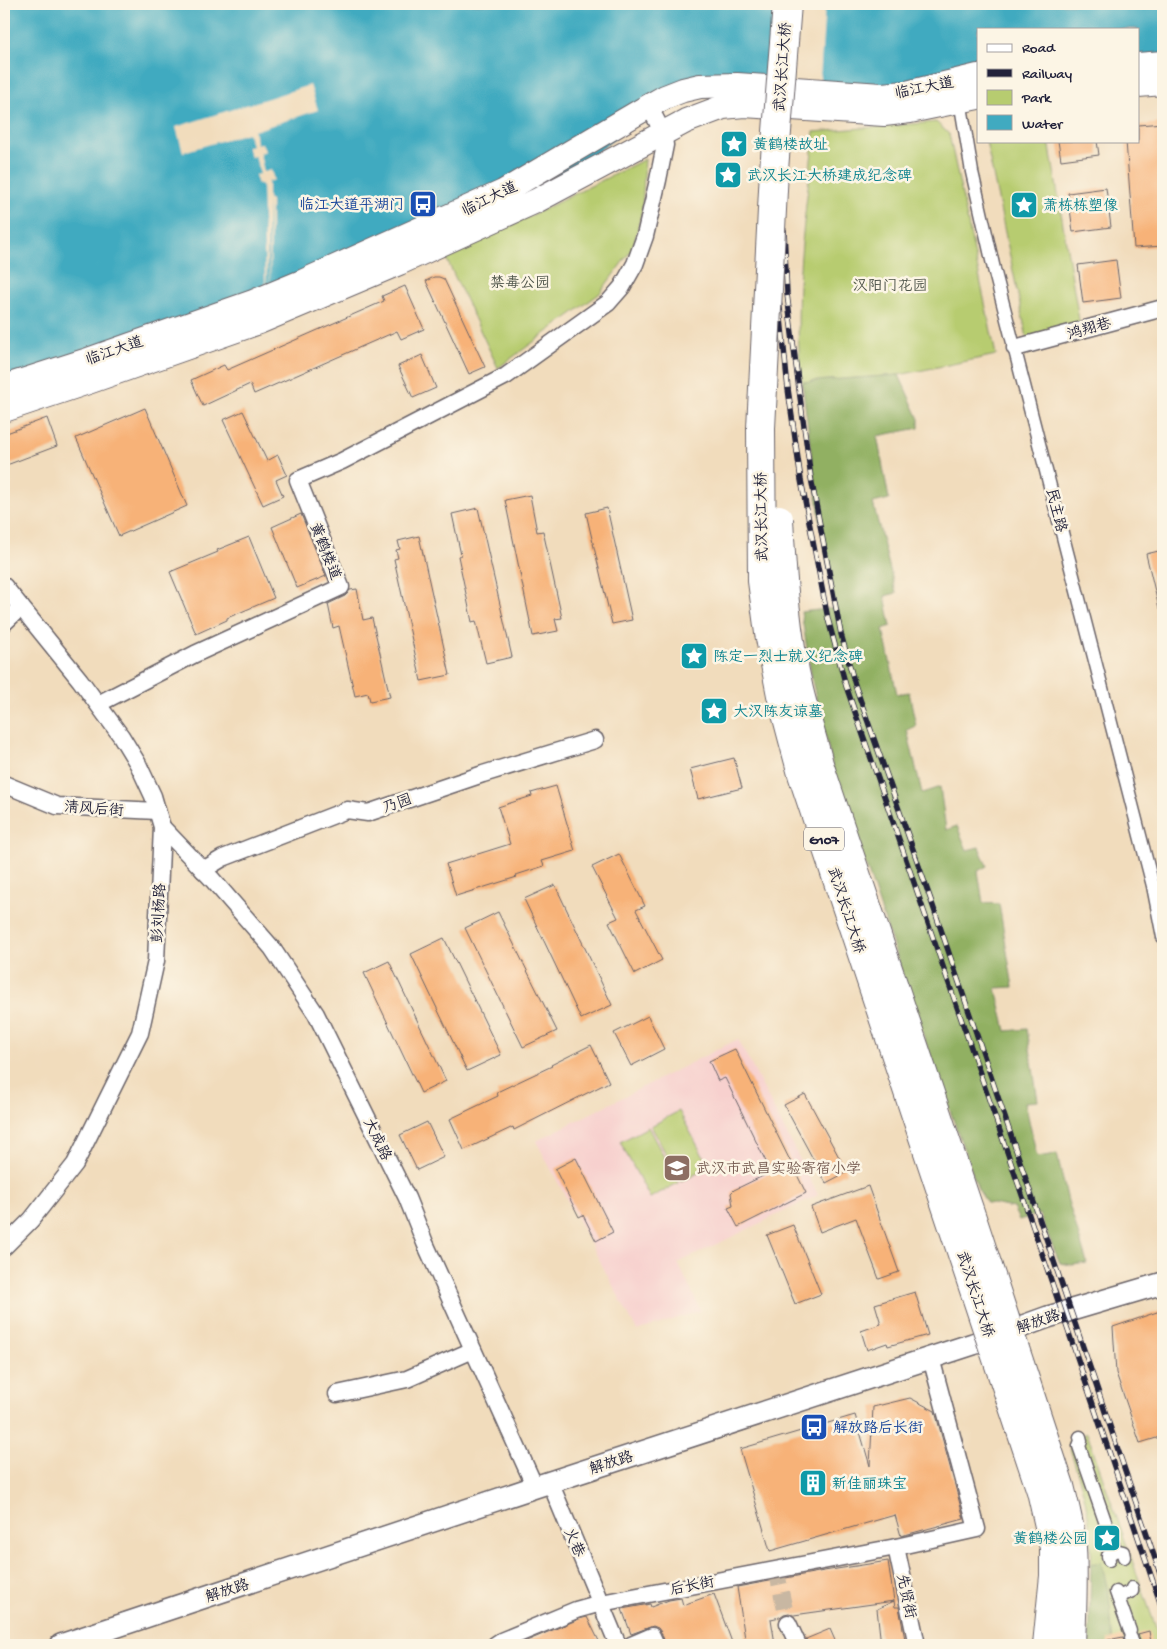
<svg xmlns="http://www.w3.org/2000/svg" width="1167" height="1649" viewBox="0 0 1167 1649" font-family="'Gochi Hand','LXGW WenKai TC',sans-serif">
	<rect width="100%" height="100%" fill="#fcf5e5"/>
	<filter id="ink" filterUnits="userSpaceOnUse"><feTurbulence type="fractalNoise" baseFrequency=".02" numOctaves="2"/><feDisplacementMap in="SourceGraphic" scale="10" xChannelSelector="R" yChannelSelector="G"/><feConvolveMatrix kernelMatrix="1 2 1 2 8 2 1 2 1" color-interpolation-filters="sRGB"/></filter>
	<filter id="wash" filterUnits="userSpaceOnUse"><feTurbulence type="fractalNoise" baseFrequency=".0096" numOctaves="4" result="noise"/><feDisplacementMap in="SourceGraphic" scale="20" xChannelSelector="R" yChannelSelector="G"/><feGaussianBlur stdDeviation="1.12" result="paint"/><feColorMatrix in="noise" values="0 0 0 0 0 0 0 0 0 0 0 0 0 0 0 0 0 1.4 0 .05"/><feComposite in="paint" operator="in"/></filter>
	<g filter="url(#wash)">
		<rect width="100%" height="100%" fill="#f1dcbc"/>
		<path fill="#f7d0ce" d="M738,1039L818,1195L678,1263L701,1311L637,1331L536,1141Z"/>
		<g fill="#b7cc70" stroke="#6c7756">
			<path d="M936,122L949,134L996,355L899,375L802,382C791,299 806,214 814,132Z"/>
			<path d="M986,141H1049L1080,326L1027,338Z"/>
			<path d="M645,159L642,210L633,248L599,294L498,368L446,258Z"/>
			<path d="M679,1111L709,1167L681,1182L651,1126Z"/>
			<path d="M648,1127L678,1183L650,1198L620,1142Z"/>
			<path d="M1087,1433L1162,1645H1089C1091,1604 1094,1562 1089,1521C1085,1494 1076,1468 1068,1442Z"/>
		</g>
		<g fill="#91b062" stroke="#5a694e">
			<path d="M899,375L919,419V428L877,436L889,499L873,503L896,593L885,596L891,626L883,629L897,694L909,692L916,726L907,730L922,793L940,787L946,830L957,826L967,850L979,847L987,866L978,871L983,903L999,904L1013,987L996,988L1006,1031L1027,1029L1038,1101L1025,1102L1037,1157L1057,1154L1068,1201L1087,1263L1072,1265L1060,1263L1039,1214L1019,1220L1013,1208L987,1203L978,1189L927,1046L833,768L813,685L801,612L835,608L820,519L802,382Z"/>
			<path d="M1101,1562L1109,1594L1113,1645H1089L1091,1564Z"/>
		</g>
		<path fill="#40aac0" stroke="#31667e" d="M4,4H1163V59L1138,78V29H978V81L718,93C696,99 672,104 652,114C619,132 591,157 563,181L4,382Z"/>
		<g fill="#f1dcbc">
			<path d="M777,4H825L819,94L774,96Z"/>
			<path d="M310,85L318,110L254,131L257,144L262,143L265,151L260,154L264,172L271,170L274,180L268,182V200H271L270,302L268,201L266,304L262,184L258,185L255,175L260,174L255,156L251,157L247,147L252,145L248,133L183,152L176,127Z"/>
		</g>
		<g id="blocks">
			<g fill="#f7b278">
				<path d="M1163,123V246L1134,248L1126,141H1138V125Z"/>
				<path d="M1058,141H1097L1099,155L1061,160Z"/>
				<path d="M1106,188L1111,227L1073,232L1068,193Z"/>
				<path d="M1116,260L1121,298L1083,303L1078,265Z"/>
				<path d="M434,277H439L444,279L485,367L469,374L426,281Z"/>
				<path d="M405,286L424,329L401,339L397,331L254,394L250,384L203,406L191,380L224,365L227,370L384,301L382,296Z"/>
				<path d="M422,355L436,388L413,398L398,366Z"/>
				<path d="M145,408L187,506L119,536L76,438Z"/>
				<path d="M243,411L267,461L278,455L287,475L276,480L283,496L263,505L223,420Z"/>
				<path d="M47,418L57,446L4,466V434Z"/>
				<path d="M530,495L537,532L543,531L562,618L555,619L558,631L533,636L505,500Z"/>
				<path d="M478,508L512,657L486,663L476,621L472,622L458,556L461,555L452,514Z"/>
				<path d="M607,508L632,620L612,624L586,513Z"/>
				<path d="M301,514L326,576L297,588L272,527Z"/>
				<path d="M419,536L450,675L421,681L394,559L398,558L396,550L400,549L398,541Z"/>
				<path d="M249,537L274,598L227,618V620L196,634L170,572L218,552L217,550Z"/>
				<path d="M1163,550V608H1159L1146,554Z"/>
				<path d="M357,589L363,620L372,618L390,697L370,701L368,693L355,696L339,626L333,628L328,604L345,596L350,590Z"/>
				<path d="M734,758L742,788L698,799L690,769Z"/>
				<path d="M556,786L575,851L542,861L544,866L516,875L517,877L456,896L446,864L510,844L498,807L532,796L531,793Z"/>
				<path d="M619,854L645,906L636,910L662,960L635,974L609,922L618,918L592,867Z"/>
				<path d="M555,885L612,1005L581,1019L524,899Z"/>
				<path d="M498,912L557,1031L523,1047L465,928Z"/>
				<path d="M444,938L501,1055L467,1071L411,954Z"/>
				<path d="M389,961L446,1081L421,1093L364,973Z"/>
				<path d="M648,1016L664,1049L631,1066L614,1033Z"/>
				<path d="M591,1045L609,1082L514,1130L513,1127L464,1150L450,1119L498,1096L497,1092L552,1066L551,1065Z"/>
				<path d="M735,1049L806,1193L738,1227L728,1208L733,1206L731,1193L734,1190L771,1172L725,1078L718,1081L709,1061Z"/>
				<path d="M805,1094L847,1172L826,1183L784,1105Z"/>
				<path d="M427,1122L444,1157L417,1170L400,1135Z"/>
				<path d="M576,1158L613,1232L596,1241L583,1215L579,1217L555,1169Z"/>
				<path d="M868,1186L899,1272L879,1279L856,1218L820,1232L811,1207Z"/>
				<path d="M793,1225L821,1294L795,1304L767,1235Z"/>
				<path d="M915,1292L928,1335L888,1346L887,1343L867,1350L861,1331L881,1324L875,1304Z"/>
				<path d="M1163,1310V1436L1140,1443L1116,1373L1113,1327Z"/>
				<path d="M910,1398L935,1411L964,1519L901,1536L895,1515L770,1551L740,1449L855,1415L870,1466L873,1407Z"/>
				<path d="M888,1561L894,1601L794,1615L789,1613L784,1614L780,1617L771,1619L775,1644L746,1645L737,1587L824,1571Z"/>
				<path d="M714,1594L733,1645H666L661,1632L658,1628L653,1626L631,1634L622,1609L650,1604L651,1607L669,1600L681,1598L683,1605Z"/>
				<path d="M894,1601L895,1607H899L906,1645H881L877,1609Z"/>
				<path d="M587,1617L601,1645H517L579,1619Z"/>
				<path d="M830,1629L837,1645H808L806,1639Z"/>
				<path d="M1149,1631L1151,1642L1141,1644L1138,1634Z"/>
				<path d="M1123,1637L1125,1645H1108V1640Z"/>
			</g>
		</g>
	</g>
	<g filter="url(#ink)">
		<use href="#blocks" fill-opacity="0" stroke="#6a6368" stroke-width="1"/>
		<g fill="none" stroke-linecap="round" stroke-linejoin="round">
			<path stroke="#c8b7a2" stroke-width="16" stroke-dasharray="16 8" stroke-linecap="butt" d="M776,1569L788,1623"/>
			<g stroke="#6a6368" stroke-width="15">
				<g id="pedestrian">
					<path d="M960,100L972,172L994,269L1153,886L1163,937"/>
					<path d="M1080,1437L1081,1441L1079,1446L1115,1550"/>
					<path d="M1115,1550L1123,1552L1124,1557"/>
					<path d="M1109,1560L1108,1556L1115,1550"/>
					<path d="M1116,1592L1130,1631"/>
					<path d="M1118,1597L1132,1591V1588"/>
					<path d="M1131,1638L1133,1645"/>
				</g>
			</g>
			<g stroke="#6a6368" stroke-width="19">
				<g id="minor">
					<path d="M1015,348L1163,308"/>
					<path d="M4,586L80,680L121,736L138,764L153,796L162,827L156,961L140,1033L75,1164L31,1220L4,1247"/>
					<path d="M4,623L21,607"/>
					<path d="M98,704L195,654L341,587L298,480L342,461L506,376L608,303L622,287L635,264L645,236L658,180L665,145L663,133L649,106"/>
					<path d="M4,784L57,806L157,811"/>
					<path d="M162,827L211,878L272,948L316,1014L407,1198L425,1243L535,1487"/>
					<path d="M203,870L223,858L347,810L368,813L483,774L595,740"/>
					<path d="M337,1394L407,1379L473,1350"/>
					<path d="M550,1482L618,1645"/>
					<path d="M896,1547L917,1645"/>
					<path d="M788,1623L798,1645"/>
					<path d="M495,1645L501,1641L576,1610L601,1603L896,1547L977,1529L931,1358"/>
					<path d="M631,1645L652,1636L656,1645"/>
				</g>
			</g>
			<g stroke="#6a6368" stroke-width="24">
				<path id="tertiary" d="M61,1645L535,1487L973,1344L1048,1317L1163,1283"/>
			</g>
			<g stroke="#6a6368" stroke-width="26">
				<g id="secondary">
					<path d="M1138,65L1163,63"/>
					<path d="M1138,85L1163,83"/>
					<path d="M4,387L85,361L253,302L304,281L503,192L649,106L665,97L683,90L700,86L737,85L881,95L907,93L978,76"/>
					<path d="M4,410L91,381L259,322L309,301L399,263L536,201L686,121L723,107L744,105L884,114L910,111L978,97"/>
				</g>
			</g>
			<use href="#pedestrian" stroke="#fff" stroke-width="12"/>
			<use href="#minor" stroke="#fff" stroke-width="16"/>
			<use href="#tertiary" stroke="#fff" stroke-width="21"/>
			<use href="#secondary" stroke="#fff" stroke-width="24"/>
			<g stroke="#22223b" stroke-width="5.5">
				<g id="rail">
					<path d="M793,4L777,205L776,251L778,288L788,389L801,480L828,619L846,686L1030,1218L1163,1611"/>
					<path d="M784,230L787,294L800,397L811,478L841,634L855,685L933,906L1163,1582"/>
				</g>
			</g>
			<use href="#rail" stroke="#fcf5e5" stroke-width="4" stroke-dasharray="11" stroke-linecap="butt"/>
			<g stroke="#6a6368" stroke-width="30" stroke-linecap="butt">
				<g id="trunk-bridge">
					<path d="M787,4L774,170L761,428L762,581L769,633L781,695L802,774L1041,1491L1054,1548V1576L1047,1645"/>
					<path d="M779,519C782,576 786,634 799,690C805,715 813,739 819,764L974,1224L1060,1486C1065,1507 1071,1527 1072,1548C1074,1580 1072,1613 1071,1645"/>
				</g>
			</g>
			<use href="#trunk-bridge" stroke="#fff" stroke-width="28"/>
		</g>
	</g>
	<defs>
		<g id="sight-square" transform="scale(1.4375)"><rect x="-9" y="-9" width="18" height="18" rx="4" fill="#0f9aa8" stroke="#fcf5e5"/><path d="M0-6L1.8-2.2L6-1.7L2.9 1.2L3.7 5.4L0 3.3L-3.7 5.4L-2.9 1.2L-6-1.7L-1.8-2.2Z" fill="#fff"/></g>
		<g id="bus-square" transform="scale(1.4375)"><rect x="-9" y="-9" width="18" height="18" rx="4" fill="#1a4fb4" stroke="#fcf5e5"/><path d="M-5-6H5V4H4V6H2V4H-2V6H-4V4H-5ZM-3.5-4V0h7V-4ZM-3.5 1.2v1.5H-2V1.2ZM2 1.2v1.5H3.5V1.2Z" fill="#fff"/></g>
		<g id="school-square" transform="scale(1.4375)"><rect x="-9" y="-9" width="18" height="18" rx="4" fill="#8d6e63" stroke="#fcf5e5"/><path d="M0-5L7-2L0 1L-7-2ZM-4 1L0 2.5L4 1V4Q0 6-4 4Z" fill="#fff"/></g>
		<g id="building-square" transform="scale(1.4375)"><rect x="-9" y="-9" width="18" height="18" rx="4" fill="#0f9aa8" stroke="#fcf5e5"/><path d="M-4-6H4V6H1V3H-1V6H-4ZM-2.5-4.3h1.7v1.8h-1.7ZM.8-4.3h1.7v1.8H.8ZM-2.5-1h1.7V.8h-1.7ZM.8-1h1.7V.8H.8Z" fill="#fff"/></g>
	</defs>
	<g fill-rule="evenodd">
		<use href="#sight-square" x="734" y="144"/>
		<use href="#sight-square" x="728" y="175"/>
		<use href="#bus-square" x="423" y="204"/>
		<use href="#sight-square" x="1024" y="205"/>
		<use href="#sight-square" x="694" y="656"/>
		<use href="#sight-square" x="714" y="711"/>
		<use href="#school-square" x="677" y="1168"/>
		<use href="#bus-square" x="814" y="1427"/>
		<use href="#building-square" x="813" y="1483"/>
		<use href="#sight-square" x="1107" y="1538"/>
	</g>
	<g text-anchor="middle" stroke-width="5" stroke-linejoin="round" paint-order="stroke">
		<rect fill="#fcf5e5" stroke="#63616e" stroke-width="1" x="804" y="827.5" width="40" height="23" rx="4"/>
		<g font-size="14" font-weight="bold" fill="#22223b">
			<text x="824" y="844">G107</text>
		</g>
		<g font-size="15" fill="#22223b" stroke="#fcf5e5">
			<text transform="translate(782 67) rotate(-86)" y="5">武汉长江大桥</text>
			<text transform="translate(924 87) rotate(-11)" y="5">临江大道</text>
			<text transform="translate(489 198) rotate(-26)" y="5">临江大道</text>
			<text transform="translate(1089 328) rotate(-16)" y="5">鸿翔巷</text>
			<text transform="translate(114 350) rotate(-19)" y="5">临江大道</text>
			<text transform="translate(1057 510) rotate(76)" y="5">民主路</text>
			<text transform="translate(761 517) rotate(-91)" y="5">武汉长江大桥</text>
			<text transform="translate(326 551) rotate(68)" y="5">黄鹤楼道</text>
			<text transform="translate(397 803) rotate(-19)" y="5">乃园</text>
			<text transform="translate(94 808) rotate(4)" y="5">清风后街</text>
			<text transform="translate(847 910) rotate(72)" y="5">武汉长江大桥</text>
			<text transform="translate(158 913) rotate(-87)" y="5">彭刘杨路</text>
			<text transform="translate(378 1139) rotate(64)" y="5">大成路</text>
			<text transform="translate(976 1294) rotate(72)" y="5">武汉长江大桥</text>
			<text transform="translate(1038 1321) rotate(-19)" y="5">解放路</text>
			<text transform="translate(611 1462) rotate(-18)" y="5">解放路</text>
			<text transform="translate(575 1542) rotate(67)" y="5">火巷</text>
			<text transform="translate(692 1585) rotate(-11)" y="5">后长街</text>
			<text transform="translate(227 1590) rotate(-18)" y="5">解放路</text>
			<text transform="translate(907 1596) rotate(78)" y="5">先贤街</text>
		</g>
		<g font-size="15" fill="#0d838f" stroke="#fcf5e5" text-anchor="start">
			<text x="753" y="149">黄鹤楼故址</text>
			<text x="747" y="180">武汉长江大桥建成纪念碑</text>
			<text x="1043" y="210">萧栋栋塑像</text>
			<text x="713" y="661">陈定一烈士就义纪念碑</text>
			<text x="733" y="716">大汉陈友谅墓</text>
			<text x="832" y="1488">新佳丽珠宝</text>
			<text x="1088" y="1543" text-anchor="end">黄鹤楼公园</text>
		</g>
		<g font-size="15" fill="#164399" stroke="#fcf5e5" text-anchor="end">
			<text x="404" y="209">临江大道平湖门</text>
			<text x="833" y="1432" text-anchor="start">解放路后长街</text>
		</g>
		<g font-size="15" fill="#4f554b" stroke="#fcf5e5">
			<text x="520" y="287">禁毒公园</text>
			<text x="890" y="290">汉阳门花园</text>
		</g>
		<g font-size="15" fill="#785e54" stroke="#fcf5e5" text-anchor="start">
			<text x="696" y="1173">武汉市武昌实验寄宿小学</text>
		</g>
	</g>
	<rect width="1167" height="1649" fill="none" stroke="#fcf5e5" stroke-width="20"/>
	<rect x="977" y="28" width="162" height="115" fill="#fcf5e5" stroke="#a5a1a1"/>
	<rect x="987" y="44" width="25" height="8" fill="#ffffff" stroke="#a5a1a1"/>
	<text x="1022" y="52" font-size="15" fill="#22223b">Road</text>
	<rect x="987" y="69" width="25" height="8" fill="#22223b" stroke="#a5a1a1"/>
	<text x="1022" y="78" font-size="15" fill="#22223b">Railway</text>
	<rect x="987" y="90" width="25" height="15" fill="#b7cc70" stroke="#a5a1a1"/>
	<text x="1022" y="102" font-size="15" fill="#22223b">Park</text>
	<rect x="987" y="115" width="25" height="15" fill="#40aac0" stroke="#a5a1a1"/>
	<text x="1022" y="128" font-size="15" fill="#22223b">Water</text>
</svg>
